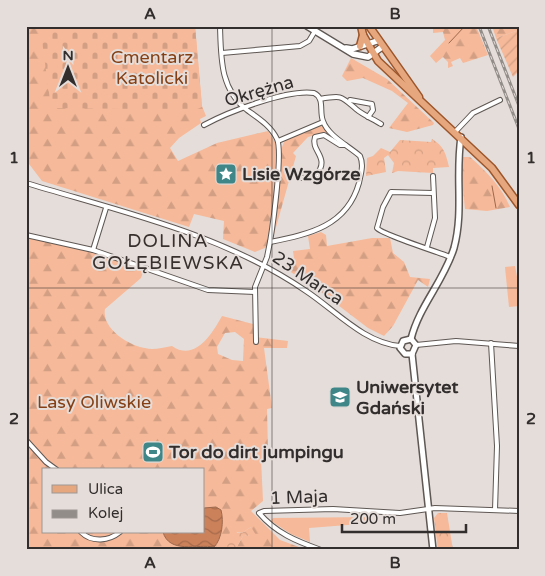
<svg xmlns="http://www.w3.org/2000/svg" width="545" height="576" viewBox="0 0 545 576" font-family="'Varela Round',sans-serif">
	<defs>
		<pattern id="forest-firs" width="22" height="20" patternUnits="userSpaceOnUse" patternTransform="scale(1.25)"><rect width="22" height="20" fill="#f6b999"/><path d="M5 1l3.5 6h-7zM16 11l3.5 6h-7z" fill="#d39f84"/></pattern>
		<pattern id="cemetery-stones" width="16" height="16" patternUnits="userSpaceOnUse" patternTransform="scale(1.25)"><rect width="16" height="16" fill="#f6b999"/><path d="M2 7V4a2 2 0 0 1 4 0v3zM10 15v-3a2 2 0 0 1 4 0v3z" fill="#d39f84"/></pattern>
		<pattern id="park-crowns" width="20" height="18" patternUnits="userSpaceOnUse" patternTransform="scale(1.25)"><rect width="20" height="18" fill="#f6b999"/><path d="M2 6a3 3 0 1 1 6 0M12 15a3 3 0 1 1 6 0" fill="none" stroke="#d39f84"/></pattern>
		<pattern id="garden-furrows" width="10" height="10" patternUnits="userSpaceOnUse" patternTransform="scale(1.25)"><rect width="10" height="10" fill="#f6b999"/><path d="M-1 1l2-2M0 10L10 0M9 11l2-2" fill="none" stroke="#d39f84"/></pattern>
		<pattern id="water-waves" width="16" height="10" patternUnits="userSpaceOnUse" patternTransform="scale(1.25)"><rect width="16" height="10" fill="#cb815a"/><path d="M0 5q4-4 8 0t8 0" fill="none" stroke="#a56a4b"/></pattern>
	</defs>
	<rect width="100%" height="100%" fill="#e5ddd9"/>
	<g fill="#f6b999">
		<path d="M515,266L519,287V306L509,307L505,267Z"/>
		<path d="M372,517L373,523L309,528L310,542L291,534L271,521L273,518Z"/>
	</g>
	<g fill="url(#forest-firs)" fill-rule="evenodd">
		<path d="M26,26H195L202,106L206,116L200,119L201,123L179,138L170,148L178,161L217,143L268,131L275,142L276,148L274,201L267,247L255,252L223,239L224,221L194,214L189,227L42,181L26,160Z"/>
		<path d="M433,26H476L488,55L463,63L460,58L451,62L453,66L448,68V62L443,57L436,63L430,56L445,40L443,32L433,33Z"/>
		<path d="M492,26H519V30L496,38Z"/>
		<path d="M351,58L387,79L434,123L433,125L407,132L389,128L408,103L392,91L363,78L347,81L342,76Z"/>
		<path d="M320,125L328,130L334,139L323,133L308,137L293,153L296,156L273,238C275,222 277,148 285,141C294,132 308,129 320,125Z"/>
		<path d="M462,157H470C487,172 501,186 510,207L487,211L465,209L461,170Z"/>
		<path d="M321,232L326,235L327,246L372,238H390L393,253L404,262L410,277L430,279L428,287L418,280L393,326L384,336L368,328L317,289L283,267L294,258L293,251L310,249L308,236Z"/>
		<path d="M26,237L76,247L144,270L141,278L105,309C101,330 133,349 152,349C158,349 165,347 172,346C195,362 212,334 222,316L253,324L255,337L288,341L287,348H264L272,408L267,409L268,452L261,459L263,501L251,511L280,540L307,550H235L243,536L251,535V527L242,533L237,532L232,550H26ZM235,332L244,339L243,361L232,360L218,354L217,347L225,333ZM44,470H204V508L216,507L222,513L220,538L168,541L163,532H44Z"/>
	</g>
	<path fill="url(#cemetery-stones)" d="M40,26H195L202,107L195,110L51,108Z"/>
	<g fill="url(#park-crowns)">
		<path d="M432,139C444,146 446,154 449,167L433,168V173L398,171L392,173L394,163L388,155L384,158L386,172L366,176L367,158L373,156L381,148L390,152L400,140L431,142Z"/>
		<path d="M438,513H447L453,550H438L434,518Z"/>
		<path d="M251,527L256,535L243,536L235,550L226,546L230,532L242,533Z"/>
	</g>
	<path fill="url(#garden-furrows)" d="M519,30V71L513,77L496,38Z"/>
	<path fill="url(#water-waves)" stroke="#9d684c" d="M216,507L221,510C224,521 222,539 214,547C198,544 169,554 163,532H204V508Z"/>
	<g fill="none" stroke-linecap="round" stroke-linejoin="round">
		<g stroke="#9d684c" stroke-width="1">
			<path d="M449,43L465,26"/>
			<path d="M492,186L496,208"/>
		</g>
		<g stroke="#5e5753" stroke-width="6">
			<g id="minor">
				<path d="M220,26C221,58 220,89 247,110C258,118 271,126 277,139C283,152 273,224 270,242L267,257L255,287L256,342"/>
				<path d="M222,53L300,46L309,41L315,31"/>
				<path d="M320,99C342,95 341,96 356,109C363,115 373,119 381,124"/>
				<path d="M350,100L372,104L373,110L368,117"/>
				<path d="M204,125C228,112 287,89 314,93C325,98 319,111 323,121C328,136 349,146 360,156C364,165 361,173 359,183C347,226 310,234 270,242"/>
				<path d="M455,132L473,113L500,100"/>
				<path d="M278,141L323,122"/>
				<path d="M302,178L315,177C332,157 310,152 315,137L324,135L340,145H345"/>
				<path d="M26,183C122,212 223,234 306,291C335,310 364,343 400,346"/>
				<path d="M433,193L391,192L383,207L377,228C381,234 440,253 451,257"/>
				<path d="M26,235L93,250L208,290L255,292"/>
				<path d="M427,247L435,218L433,176"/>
				<path d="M93,250L106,208"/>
				<path d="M491,343L497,446L495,510"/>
				<path d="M416,345L456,341L519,346"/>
				<path d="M26,440L46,462L57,470"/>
				<path d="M81,532C92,543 109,541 120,532"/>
				<path d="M321,550C296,541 276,533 259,513L264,511L333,509L400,513L435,508L519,511"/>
			</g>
		</g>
		<g stroke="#5e5753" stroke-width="8">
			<g id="tertiary">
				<path d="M411,339C419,306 444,281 454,248C464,211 455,176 461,137"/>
				<path d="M411,339L403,341L400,348L405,354H412"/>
				<path d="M411,339L416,345L412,354"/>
				<path d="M412,354L433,550"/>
			</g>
		</g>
		<g stroke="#5e5753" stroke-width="8">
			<g id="secondary">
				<path d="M307,26L353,54L368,57L382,47"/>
				<path d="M346,48L352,49L377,41"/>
			</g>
		</g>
		<g stroke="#9d562b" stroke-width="9">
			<g id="primary">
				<path d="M361,26L363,35L378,61L492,168L519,205"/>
				<path d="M369,26L419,97"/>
				<path d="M360,46L363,35"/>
			</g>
		</g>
		<use href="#minor" stroke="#fff" stroke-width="4"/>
		<use href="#tertiary" stroke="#fff" stroke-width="5"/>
		<use href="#secondary" stroke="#fff" stroke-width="5.5"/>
		<use href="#primary" stroke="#e6a77f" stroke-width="6"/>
		<g stroke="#938d8a" stroke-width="3">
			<g id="rail">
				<path d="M479,26L519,129"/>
				<path d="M488,26L519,106"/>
			</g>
		</g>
		<use href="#rail" stroke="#e5ddd9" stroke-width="1" stroke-dasharray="4" stroke-linecap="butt"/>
	</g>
	<path fill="none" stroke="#322e2d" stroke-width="1" stroke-opacity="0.55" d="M272,26V550M26,288H519"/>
	<defs>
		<g id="sight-square" transform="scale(1.125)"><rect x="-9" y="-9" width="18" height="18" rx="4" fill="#3e8688" stroke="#e5ddd9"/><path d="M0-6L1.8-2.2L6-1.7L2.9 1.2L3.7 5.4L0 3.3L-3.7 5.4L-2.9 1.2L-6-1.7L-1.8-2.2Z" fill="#fff"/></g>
		<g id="university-square" transform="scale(1.125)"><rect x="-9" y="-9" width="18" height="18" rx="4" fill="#3e8688" stroke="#e5ddd9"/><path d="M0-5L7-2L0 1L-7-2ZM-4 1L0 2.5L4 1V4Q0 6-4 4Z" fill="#fff"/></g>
		<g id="stadium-square" transform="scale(1.125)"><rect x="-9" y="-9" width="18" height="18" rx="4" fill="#3e8688" stroke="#e5ddd9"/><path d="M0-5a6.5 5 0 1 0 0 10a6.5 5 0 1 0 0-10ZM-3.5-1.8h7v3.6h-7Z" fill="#fff"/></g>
	</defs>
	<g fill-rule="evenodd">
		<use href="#sight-square" x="226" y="174"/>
		<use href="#university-square" x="340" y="397"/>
		<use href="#stadium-square" x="153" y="452"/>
	</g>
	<g text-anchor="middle" stroke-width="4" stroke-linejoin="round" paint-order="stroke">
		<g font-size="18" fill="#843f14" stroke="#e5ddd9">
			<text x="152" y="63">Cmentarz<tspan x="152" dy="21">Katolicki</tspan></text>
			<text x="94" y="408">Lasy Oliwskie</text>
		</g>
		<g font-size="18" fill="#322e2d" stroke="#e5ddd9">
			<text transform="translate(259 91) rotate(-16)" y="6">Okrężna</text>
			<text transform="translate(308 278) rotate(34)" y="6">23 Marca</text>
			<text transform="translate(299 497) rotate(-2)" y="6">1 Maja</text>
		</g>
		<g font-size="18" font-weight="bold" fill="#322e2d" stroke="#e5ddd9" text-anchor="start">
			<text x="242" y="180">Lisie Wzgórze</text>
			<text x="356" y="393">Uniwersytet<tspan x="356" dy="21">Gdański</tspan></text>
			<text x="169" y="458">Tor do dirt jumpingu</text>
		</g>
		<g font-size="19" letter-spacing="1" fill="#37302d" stroke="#e5ddd9">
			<text x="168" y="247">DOLINA<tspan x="168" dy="22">GOŁĘBIEWSKA</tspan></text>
		</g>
	</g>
	<rect width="545" height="576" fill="none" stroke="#e5ddd9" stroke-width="55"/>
	<rect x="42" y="468" width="162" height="65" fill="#e5ddd9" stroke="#9d9794"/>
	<rect x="52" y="485" width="25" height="8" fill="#e6a77f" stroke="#9d9794"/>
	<text x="88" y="494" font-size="15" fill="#322e2d">Ulica</text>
	<rect x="52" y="510" width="25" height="8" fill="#938d8a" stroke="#9d9794"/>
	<text x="88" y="518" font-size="15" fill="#322e2d">Kolej</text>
	<g transform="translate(68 68)" stroke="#e5ddd9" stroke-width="4" paint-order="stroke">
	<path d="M0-4L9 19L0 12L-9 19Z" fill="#322e2d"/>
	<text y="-8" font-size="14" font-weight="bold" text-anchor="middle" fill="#322e2d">N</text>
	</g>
	<path d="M342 524v8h124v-8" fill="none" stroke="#322e2d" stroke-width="2.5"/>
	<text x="350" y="524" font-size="15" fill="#322e2d" stroke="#e5ddd9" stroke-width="4" paint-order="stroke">200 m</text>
	<rect x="28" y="28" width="490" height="520" fill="none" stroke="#322e2d" stroke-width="2"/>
	<g font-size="16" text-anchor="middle" font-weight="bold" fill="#322e2d">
		<text x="150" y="19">A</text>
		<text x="395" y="19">B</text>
		<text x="14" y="163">1</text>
		<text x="531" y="163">1</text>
		<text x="14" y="424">2</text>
		<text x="531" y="424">2</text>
		<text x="150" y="568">A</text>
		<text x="395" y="568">B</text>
	</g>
</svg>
